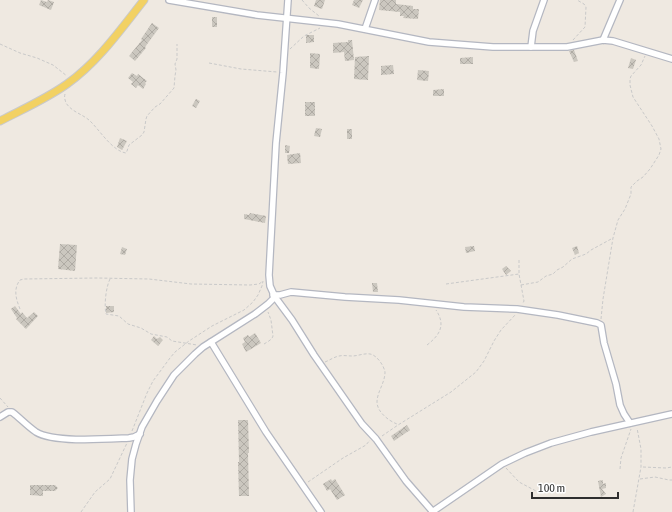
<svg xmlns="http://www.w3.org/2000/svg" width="672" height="512" viewBox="0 0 672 512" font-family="'Asap Condensed',sans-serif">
	<defs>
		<pattern id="building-cross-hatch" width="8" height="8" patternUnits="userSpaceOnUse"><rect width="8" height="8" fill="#cbc7bf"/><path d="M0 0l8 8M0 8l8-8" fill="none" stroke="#afaba4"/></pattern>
	</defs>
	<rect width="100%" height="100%" fill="#efe9e1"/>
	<g fill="url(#building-cross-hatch)">
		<path d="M41,0L47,2L48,0L54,2L51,10L39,5Z"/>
		<path d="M316,0H325L322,9L314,6Z"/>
		<path d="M354,0H363L359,8L352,5Z"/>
		<path d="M380,0H396V4L413,6V9H419L418,19L403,18L404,16H400V12L379,10Z"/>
		<rect x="212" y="17" width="5" height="10"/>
		<path d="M152,23L159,28L145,47L146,48L135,61L129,56L142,40L141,39Z"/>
		<path d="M306,35H314V42L306,43Z"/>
		<path d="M348,40H352L354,60L345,61L344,52L333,53V43L348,42Z"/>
		<path d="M574,50L578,61L574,62L569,51Z"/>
		<path d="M310,53L320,54L319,69L310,68Z"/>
		<path d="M369,56L368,80L354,79L355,57Z"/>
		<path d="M473,57V64H460V58Z"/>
		<path d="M631,58L636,60L633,69L628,68Z"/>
		<path d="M393,65L394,74L381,75V66Z"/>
		<path d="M418,70L429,71L428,81L417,80Z"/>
		<path d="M132,73L137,76L138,74L147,81L145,83L146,84L143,89L138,85L136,88L131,84L133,82L128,78Z"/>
		<path d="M444,89V96H433V90Z"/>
		<path d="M196,99L200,101L196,108L192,106Z"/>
		<rect x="305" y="102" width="10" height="14"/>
		<path d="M316,128L322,129L320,137L314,136Z"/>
		<rect x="347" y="129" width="5" height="10"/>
		<path d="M120,138L127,141L122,150L117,147Z"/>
		<path d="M285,145L290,146L289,153H285Z"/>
		<path d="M300,153L301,163L288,164L287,155Z"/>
		<path d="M250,213L266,216L265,223L244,219V214L249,215Z"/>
		<path d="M60,244L77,245L75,271L58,269Z"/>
		<path d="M474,246L475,251L466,253L465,247Z"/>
		<path d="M577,246L579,253L575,255L572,248Z"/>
		<path d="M122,247L127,249L125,255L120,254Z"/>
		<path d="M506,266L511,271L506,275L502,269Z"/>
		<path d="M372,283H377L378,292H373Z"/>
		<path d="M15,306L21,314L22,312L27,318L34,312L38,316L26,329L16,319L17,318L11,309Z"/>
		<path d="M106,306H114V312L106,313Z"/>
		<path d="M255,333L261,343L246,352L242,344L245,342L243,338L248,335L249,337Z"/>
		<path d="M154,336L157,339L160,337L163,340L158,346L151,340Z"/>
		<path d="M238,420H248L249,453H248L249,496H239L238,462H239Z"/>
		<path d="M407,425L410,430L394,441L391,436Z"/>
		<path d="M331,479L332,481L335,479L345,495L337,500L330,489L327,491L323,484Z"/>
		<path d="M603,480V484L606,483V488L602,489L606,494L601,497L598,481Z"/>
		<path d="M30,485H55L58,488L55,491H43V496L30,495Z"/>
	</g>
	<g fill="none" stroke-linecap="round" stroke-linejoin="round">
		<g stroke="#b4b7c1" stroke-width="8">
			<g id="minor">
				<path d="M169,0L257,15L338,24L429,42L493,47H567L603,40L613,41L672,59"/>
				<path d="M365,29L375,0"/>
				<path d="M603,40L620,0"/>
				<path d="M531,47L533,31L544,0"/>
				<path d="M273,295H280L291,292L345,297L399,300L464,307L517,309L558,315L597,323L601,325L604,343L616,384L620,405L624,414L630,423"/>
				<path d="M275,297L292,320L314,355L362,424L376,439L406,481L433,512"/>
				<path d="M211,342L266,432L321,512"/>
				<path d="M0,417L8,412H12C20,418 27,426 36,432C54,443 107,439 129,438L134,437L140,434"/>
				<path d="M131,512L130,480L132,459L136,444L142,427L157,401L174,375L195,354L203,347L255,314L268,304L275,297L270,286L269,275L276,143L283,73L288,0"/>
				<path d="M432,512L502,464L525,453L551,443L591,432L672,414"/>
			</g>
		</g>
		<g stroke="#c9c9c9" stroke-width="9">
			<path id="major" d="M0,121C23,109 46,99 67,84C98,62 121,29 144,0"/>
		</g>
		<g stroke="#c9c9c9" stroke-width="1" stroke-dasharray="3 2" stroke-linecap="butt">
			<path d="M302,0L309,8L319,16"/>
			<path d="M573,40L585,27L586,7L584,4L577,0"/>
			<path d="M0,44L20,53L37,58L53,65L67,76"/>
			<path d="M290,49L304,36L320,28"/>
			<path d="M209,63L241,69L277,72"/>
			<path d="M65,94C64,97 65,100 66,103C72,112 82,114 89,120C99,129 112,151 126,153L127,151L129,145L142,135L144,132L146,119L147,116L155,107L160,104L174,88L175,76L176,70L175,64L177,59V44"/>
			<path d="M519,260V274L524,301L523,303"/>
			<path d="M110,279C106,287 104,305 106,314L119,316L128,324L141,328L151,334L167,337L172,341L197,345"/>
			<path d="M446,284L519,274"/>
			<path d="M521,285L538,282L546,276L553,274L557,270L563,267L572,259L586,254L591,250L613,238"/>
			<path d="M20,309C16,299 13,289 20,280L24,279L97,278L149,279L191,284L250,285L259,284L263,281"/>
			<path d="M601,319L603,299L613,238L618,220L625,209L631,194V187L637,181L643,177L650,169L659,155L661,149L659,139L652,126L633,97L630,85V79L631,76L641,65L645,56"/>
			<path d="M264,344C267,342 272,340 273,336L271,320L268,312"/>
			<path d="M427,345C440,335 446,325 436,310"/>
			<path d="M325,362C330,360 334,357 339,356C343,355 348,356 352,356C358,356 364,353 370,354C377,355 384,366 385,372C385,383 377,392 377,402C377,412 389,421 397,424"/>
			<path d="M0,398L8,407"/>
			<path d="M132,431L147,393L153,381L170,358L175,352L189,341L212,326L244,310L253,302L258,295L262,286L263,281"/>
			<path d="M382,436L398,425L451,392L476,372L484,361L494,341L501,330L516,314"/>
			<path d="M643,467L666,468L672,467"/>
			<path d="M506,468L519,482L536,491"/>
			<path d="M620,469L621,458L631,429"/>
			<path d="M640,479L655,477L669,480H672"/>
			<path d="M308,482L343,458L366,445L370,440"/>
			<path d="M81,512L95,492L110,479L127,443"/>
			<path d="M633,512L641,467V449L637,428"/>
		</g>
		<use href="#minor" stroke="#fff" stroke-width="5.5"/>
		<use href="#major" stroke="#f2d163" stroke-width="7"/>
	</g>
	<path d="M532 492v6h86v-6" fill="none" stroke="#2e2e2e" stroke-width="2"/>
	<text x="538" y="492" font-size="12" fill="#2e2e2e" stroke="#ffffff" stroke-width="3" paint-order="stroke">100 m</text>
</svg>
